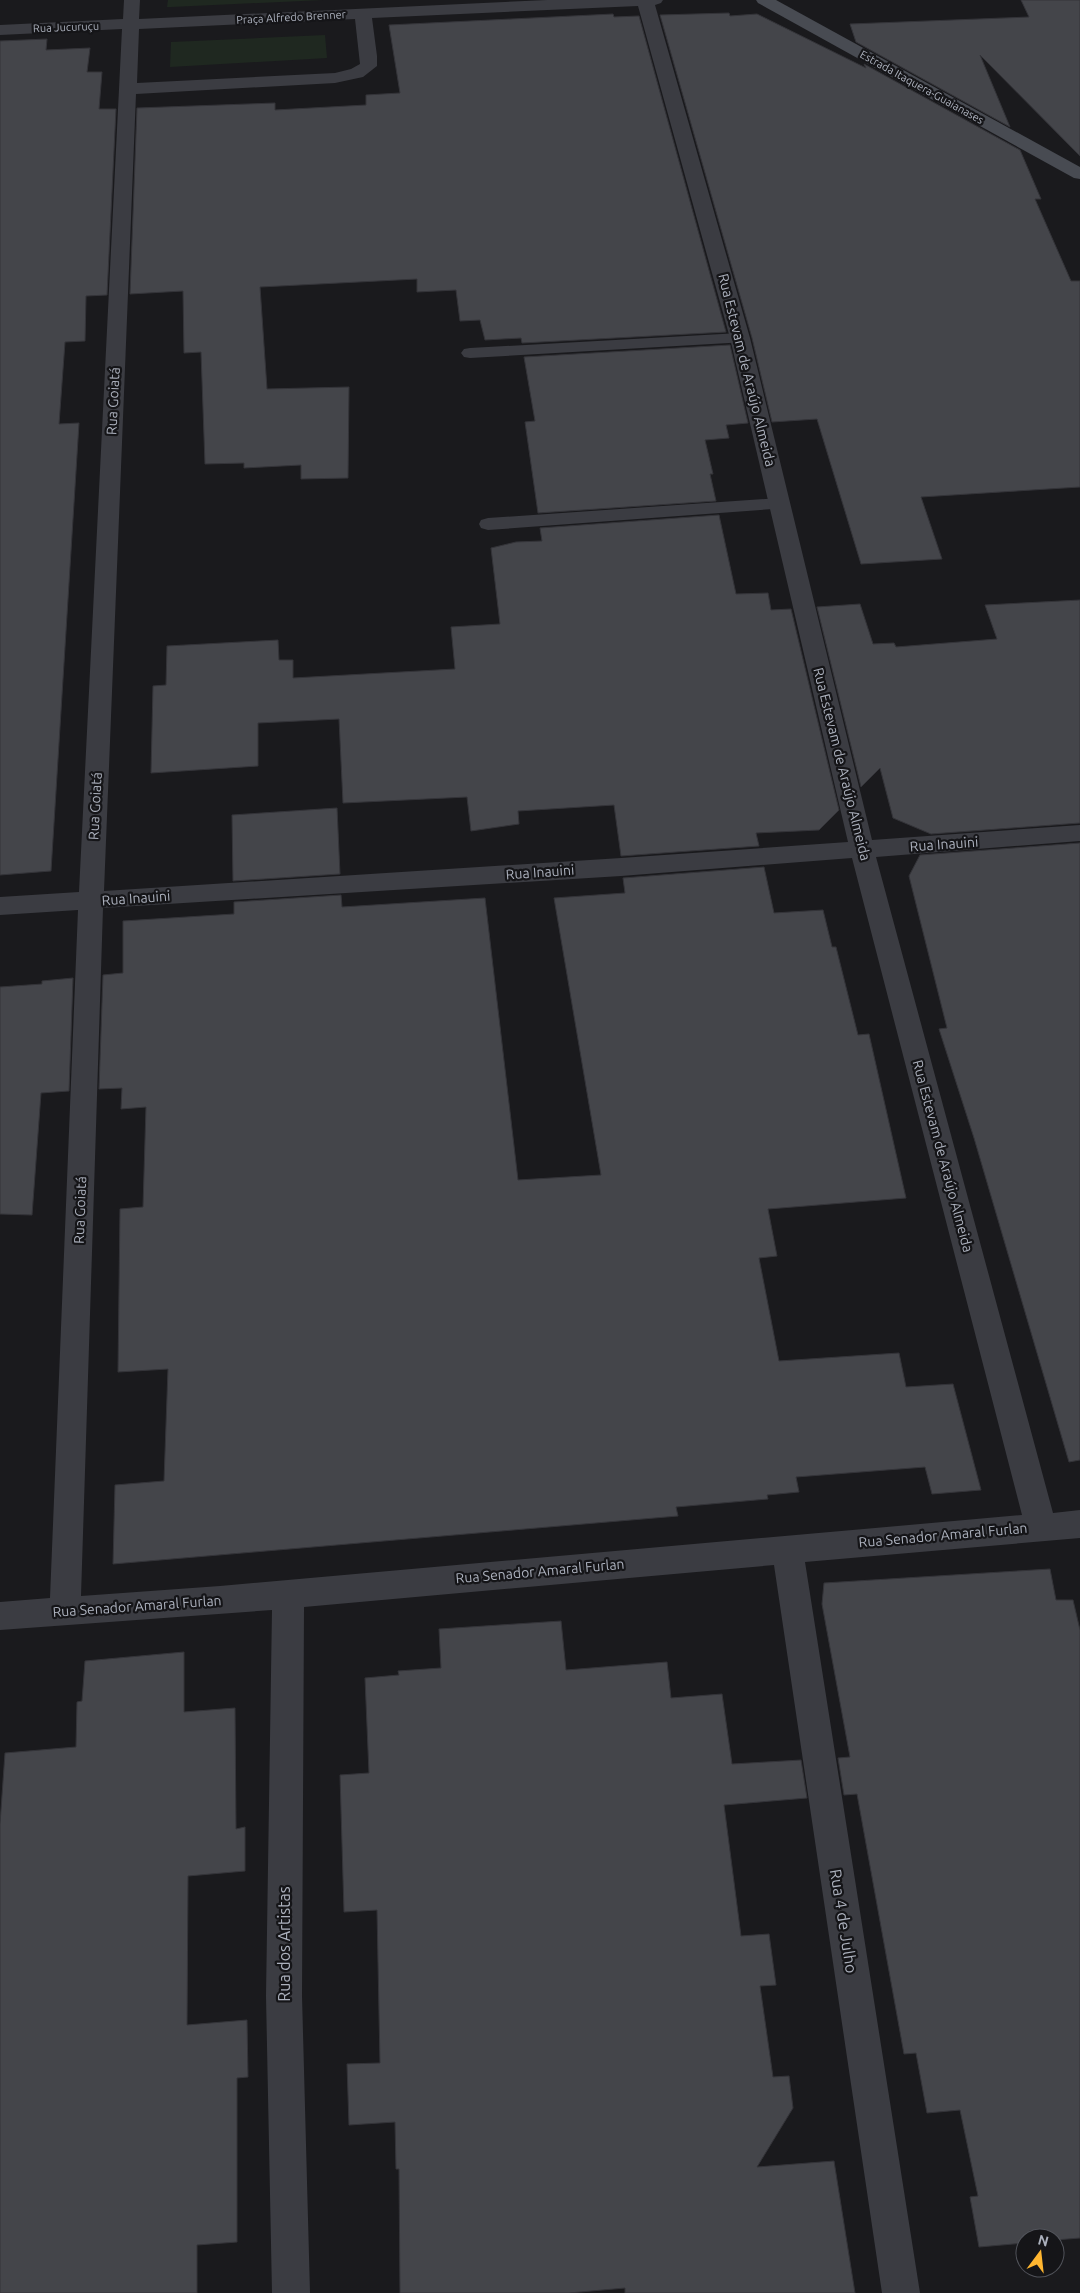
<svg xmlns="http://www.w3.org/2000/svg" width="1080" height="2293" viewBox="0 0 1080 2293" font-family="Ubuntu,sans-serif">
	<rect width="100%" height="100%" fill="#1a1a1d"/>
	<g fill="#1f2820">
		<path d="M168,0H323L171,7H167Z"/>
		<path d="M325,35L327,58L170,67L171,42Z"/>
	</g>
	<g fill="#44454a" stroke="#343439">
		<path d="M1021,0H1080V156L980,55L1010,127L856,42L850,24L1029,17Z"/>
		<path d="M729,13L730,16L757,14L866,68L864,64L1020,150L1041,199H1035L1071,281H1080V487L921,497L942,559L861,564L817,419L772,422L752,338L660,15Z"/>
		<path d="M613,14L614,17L639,16L726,332L522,343L521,338L485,340L480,320L460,321L456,290L417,292V279L260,287L267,389L349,387L348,478L301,479V465L244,468V463L205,464L201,352L184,353L183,291L130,294L137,108L275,103V110L366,105V95L400,93L389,25Z"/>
		<path d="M47,39L46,50L90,48L87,72H102L99,109H116L107,295L86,296L85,341L65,342L59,424L79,423L51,871L0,875V41Z"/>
		<path d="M730,345L748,423L726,425L729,438L705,440L713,474H710L716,501L538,513L525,422L535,421L524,357Z"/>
		<path d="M719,515L736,594L768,593L771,610L791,609L839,810L819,830L756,833L759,846L621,856L614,805L518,811L519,824L471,831L467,797L343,803L339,719L258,723V766L151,773L153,686L166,685L167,646L278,640L279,660H293V678L455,669L451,627L500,624L491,548L516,542L542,541L540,528Z"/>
		<path d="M1080,600V823L931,834L893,818L880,768L861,787L817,607L860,604L873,644L894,643L896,647L997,639L985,605Z"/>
		<path d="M337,808L340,874L233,881L232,815Z"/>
		<path d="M1080,843V1460L1069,1462L974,1138L939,1029L947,1028L909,876L920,855Z"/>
		<path d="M764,867L774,913L823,910L832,947H836L858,1035L869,1034L906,1198L768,1209L777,1256L759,1258L779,1361L899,1353L906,1387L953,1384L981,1490L932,1494L925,1467L796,1477L799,1492L767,1495L768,1499L676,1507L678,1516L113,1564L115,1485L164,1481L168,1369L118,1372L120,1209L143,1207L146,1107L121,1109L122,1088L99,1089L103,975L123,973V921L234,914V902L341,895L342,907L485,898L518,1180L601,1175L554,898L625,893L623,878Z"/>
		<path d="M73,978L69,1091L41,1093L32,1215L0,1214V987L42,984V981Z"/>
		<path d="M1050,1569L1056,1600H1073L1080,1630V2238L1055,2240V2238H1025V2243L979,2247L970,2197L978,2196L960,2110L927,2113L916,2053L904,2054L857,1794L844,1795L838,1758L850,1757L822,1604L824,1583Z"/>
		<path d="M561,1621L566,1670L667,1662L671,1698L722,1694L732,1764L801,1760L807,1798L724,1805L741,1936L769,1934L776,1985L760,1986L773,2077L789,2076L793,2108L757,2167L834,2161L855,2293H625V2288L569,2293H400L399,2169H396L395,2122L349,2125L347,2064L380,2063L377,1910L344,1912L340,1775L369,1773L365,1678L399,1675L398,1671L441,1668L439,1629Z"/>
		<path d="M184,1652V1712L235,1708L236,1829L245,1827V1871L188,1876L187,2025L247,2020L248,2077L237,2078V2242L197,2245V2293H0V1824L5,1753L76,1747L77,1702L82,1701L85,1661Z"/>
	</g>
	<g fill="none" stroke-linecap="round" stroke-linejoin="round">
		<g fill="#3b3c42" fill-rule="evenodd">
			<path d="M740,333L746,334L749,338L746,342L470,358L464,357L461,353L464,349L470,348Z"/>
			<path d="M780,498L787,500L789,504L787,508L488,530L481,528L479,524L481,520L488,518Z"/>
		</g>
		<path fill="#3b3c42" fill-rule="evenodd" d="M124,0H140L139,19L547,0H663L661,3L655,5L750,338L872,840L1080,825V841L876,857L1053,1513L1080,1510V1538L805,1562L920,2293H882L774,1565L304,1607L302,1996L310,2293H272L266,1996L272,1610L0,1630V1602L50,1598L78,910L0,915V897L79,892L122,29L0,35V25L123,19ZM638,6L730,338L848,842L621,858L104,891L136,94L335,83L363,77L377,66V56L372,18ZM355,19L360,64L351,69L335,73L137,83L139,29ZM852,858L1022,1515L220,1586L81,1596L103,908L621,876Z"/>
		<path fill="#484b52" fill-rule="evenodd" d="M756,0H776L1080,167V179L1074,178L758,3Z"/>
	</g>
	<g text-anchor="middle" stroke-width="4.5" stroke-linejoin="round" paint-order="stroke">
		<g font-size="11" fill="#acb1bd" stroke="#151518">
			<text transform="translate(291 17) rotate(-3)" y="4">Praça Alfredo Brenner</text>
			<text transform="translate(66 27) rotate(-2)" y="4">Rua Jucuruçu</text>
			<text transform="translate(922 87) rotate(29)" y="4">Estrada Itaquera-Guaianases</text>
		</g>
		<g font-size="14" fill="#acb1bd" stroke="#151518">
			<text transform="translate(747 370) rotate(76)" y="5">Rua Estevam de Araújo Almeida</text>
			<text transform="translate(113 401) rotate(-87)" y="5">Rua Goiatá</text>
			<text transform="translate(842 764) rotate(76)" y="5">Rua Estevam de Araújo Almeida</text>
			<text transform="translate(95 806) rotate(-87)" y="5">Rua Goiatá</text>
			<text transform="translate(944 844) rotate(-4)" y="5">Rua Inauini</text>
			<text transform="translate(540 872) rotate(-4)" y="5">Rua Inauini</text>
			<text transform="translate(136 898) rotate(-4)" y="5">Rua Inauini</text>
			<text transform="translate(943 1156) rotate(75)" y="5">Rua Estevam de Araújo Almeida</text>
			<text transform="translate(80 1210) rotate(-88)" y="5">Rua Goiatá</text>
			<text transform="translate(943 1535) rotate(-5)" y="5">Rua Senador Amaral Furlan</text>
			<text transform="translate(540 1571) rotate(-5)" y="5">Rua Senador Amaral Furlan</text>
			<text transform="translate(137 1606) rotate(-4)" y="5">Rua Senador Amaral Furlan</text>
		</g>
		<g font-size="16" fill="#acb1bd" stroke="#151518">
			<text transform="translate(844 1921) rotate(81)" y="6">Rua 4 de Julho</text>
			<text transform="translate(284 1944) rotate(-90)" y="6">Rua dos Artistas</text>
		</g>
	</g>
	<g transform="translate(1040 2253) rotate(15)"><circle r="24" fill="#151518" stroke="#51535a"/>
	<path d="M0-4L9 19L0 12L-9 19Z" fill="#ffb630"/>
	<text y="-8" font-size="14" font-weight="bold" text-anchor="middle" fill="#acb1bd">N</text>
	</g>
</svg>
